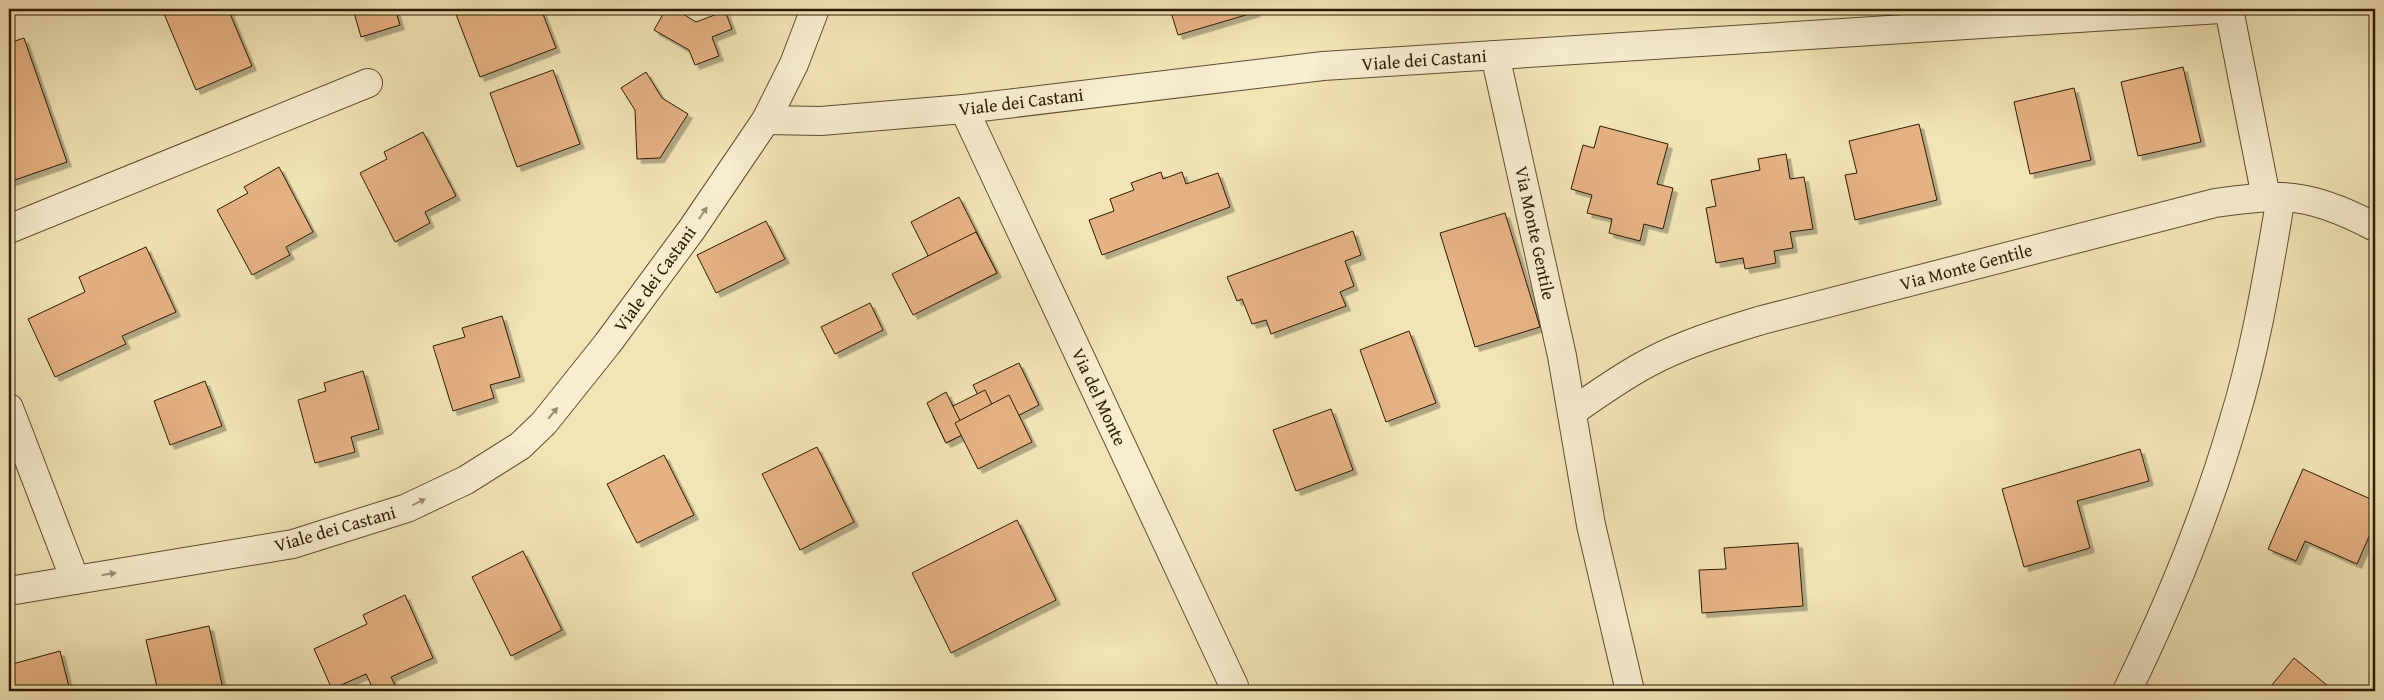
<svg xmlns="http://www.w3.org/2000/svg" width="2384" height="700" viewBox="0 0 2384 700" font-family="'Gentium Book Plus',serif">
	<defs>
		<filter id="shadow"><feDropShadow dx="4.5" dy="4.5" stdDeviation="0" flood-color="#0004"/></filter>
	</defs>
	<rect width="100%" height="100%" fill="#f2e4b5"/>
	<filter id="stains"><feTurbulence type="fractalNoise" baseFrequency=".004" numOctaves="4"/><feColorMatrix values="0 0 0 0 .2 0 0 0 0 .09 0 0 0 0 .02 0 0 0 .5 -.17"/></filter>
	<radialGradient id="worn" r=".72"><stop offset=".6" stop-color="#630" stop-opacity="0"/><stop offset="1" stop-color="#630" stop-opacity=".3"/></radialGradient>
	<g fill="#e5b284" stroke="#2c1a03" filter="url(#shadow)">
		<path d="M162,9H228L252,66L196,90Z"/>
		<path d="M353,9H395L400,25L361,37Z"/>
		<path d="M454,9H541L556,48L480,77Z"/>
		<path d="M666,9H675L696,22L725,11L732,29L712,37L719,56L695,65L689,50L654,30Z"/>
		<path d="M1170,9H1255L1256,12L1178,35Z"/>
		<path d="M24,38L67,162L9,182V43Z"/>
		<path d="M2183,67L2201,142L2138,156L2121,82Z"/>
		<path d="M553,70L580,144L517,167L490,93Z"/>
		<path d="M646,72L662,98L688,114L660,158L637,159L635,110L621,88Z"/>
		<path d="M2074,88L2091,160L2030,174L2014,102Z"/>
		<path d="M1919,124L1937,200L1855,220L1845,175L1857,173L1849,141Z"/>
		<path d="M1600,126L1668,144L1657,184L1673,188L1663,229L1644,224L1640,241L1609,233L1612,219L1587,213L1592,195L1571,189L1583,145L1594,148Z"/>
		<path d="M423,132L456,196L425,212L430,223L395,242L360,173L387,159L384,152Z"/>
		<path d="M1786,154L1790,179L1804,177L1813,229L1790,232L1793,248L1774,251L1776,263L1745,269L1743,258L1716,263L1706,208L1716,206L1711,180L1760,170L1758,159Z"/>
		<path d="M279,167L313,232L286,247L290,255L252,275L217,210L248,193L244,187Z"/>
		<path d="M1161,172L1163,179L1182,172L1186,184L1218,173L1230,207L1102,255L1089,220L1114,211L1110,199L1134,190L1131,183Z"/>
		<path d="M959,197L997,273L949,297L911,222Z"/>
		<path d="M1505,213L1540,327L1475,347L1440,233Z"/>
		<path d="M766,221L785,259L716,293L697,255Z"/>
		<path d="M1353,231L1361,255L1345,261L1354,286L1340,292L1346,306L1271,334L1266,320L1252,324L1242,299L1237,301L1227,277Z"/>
		<path d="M976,232L997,273L913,315L892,274Z"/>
		<path d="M146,247L176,312L122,336L126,344L55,377L28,319L85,292L79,277Z"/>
		<path d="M870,303L883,330L835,354L821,327Z"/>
		<path d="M502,316L520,377L490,385L494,398L453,411L433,346L465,337L462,328Z"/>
		<path d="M1409,331L1436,403L1386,422L1360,350Z"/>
		<path d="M1019,363L1039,405L994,428L973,385Z"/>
		<path d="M363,371L379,429L351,437L355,452L315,463L298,400L326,391L324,383Z"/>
		<path d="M205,381L222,426L170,445L154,401Z"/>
		<path d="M985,390L998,417L946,443L933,416Z"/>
		<path d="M946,392L966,433L946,443L927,403Z"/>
		<path d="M1009,395L1032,442L978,469L955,423Z"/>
		<path d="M1331,409L1353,470L1296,491L1273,430Z"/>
		<path d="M817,447L854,522L800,550L762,474Z"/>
		<path d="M2140,449L2149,481L2077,501L2090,548L2024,567L2002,489Z"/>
		<path d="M664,455L694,515L637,543L607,484Z"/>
		<path d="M2303,469L2375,501V523L2357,564L2305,541L2296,561L2268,549Z"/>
		<path d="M1017,520L1056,600L951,653L912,573Z"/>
		<path d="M1798,543L1803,606L1702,613L1699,570L1726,569L1724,548Z"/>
		<path d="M523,551L562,630L511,656L472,577Z"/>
		<path d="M405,595L433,658L391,677L398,691H374L366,674L332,689L314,649L367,624L363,615Z"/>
		<path d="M209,626L223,689L233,687L234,691H158L146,640Z"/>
		<path d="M60,651L70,691H9V665Z"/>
		<path d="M2294,658L2334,691H2267Z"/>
	</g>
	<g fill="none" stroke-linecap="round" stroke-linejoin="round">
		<g stroke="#5e4c30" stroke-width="30">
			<g id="minor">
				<path d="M2229,9L2266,197"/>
				<path d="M1495,55L1562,356L1591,525L1630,691"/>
				<path d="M964,109L1234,686"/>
				<path d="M766,120L821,121L964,109L1323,66L2220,9"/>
				<path d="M9,229L368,83"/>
				<path d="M9,408L75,580"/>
				<path d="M1572,412C1596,395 1620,378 1646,364C1683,344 1723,332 1762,320L2215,203C2236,200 2258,197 2280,197C2313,197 2347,212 2375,227"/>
				<path d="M9,591L293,544L407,508L466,480L520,446L544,423L608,343L692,229L766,120L794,64L815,9"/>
				<path d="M2127,691C2169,605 2206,516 2233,423C2256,349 2268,273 2281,197"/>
			</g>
		</g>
		<use href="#minor" stroke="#f7edcf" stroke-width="28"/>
	</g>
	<defs><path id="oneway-solid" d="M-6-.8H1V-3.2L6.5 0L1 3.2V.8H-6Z" transform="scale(1.25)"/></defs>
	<g fill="#9c8e73">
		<use href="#oneway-solid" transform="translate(703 213) rotate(-56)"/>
		<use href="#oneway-solid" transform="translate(553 413) rotate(-50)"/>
		<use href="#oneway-solid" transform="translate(419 502) rotate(-26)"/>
		<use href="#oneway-solid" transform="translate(109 574) rotate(-9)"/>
	</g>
	<g text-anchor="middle" stroke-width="4" stroke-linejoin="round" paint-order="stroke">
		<g font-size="18" fill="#2c1a03" stroke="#f7edcf">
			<text transform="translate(1424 60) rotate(-4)" y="6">Viale dei Castani</text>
			<text transform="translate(1021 102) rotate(-7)" y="6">Viale dei Castani</text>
			<text transform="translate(1535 233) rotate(78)" y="6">Via Monte Gentile</text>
			<text transform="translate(1966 267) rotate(-15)" y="6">Via Monte Gentile</text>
			<text transform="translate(655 279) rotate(-54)" y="6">Viale dei Castani</text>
			<text transform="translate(1099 397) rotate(65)" y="6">Via del Monte</text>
			<text transform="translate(335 529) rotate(-16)" y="6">Viale dei Castani</text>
		</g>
	</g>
	<rect width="2384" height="700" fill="none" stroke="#f2e4b5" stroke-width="30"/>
	<rect x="10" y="10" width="2364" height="680" fill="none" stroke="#2c1a03" stroke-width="2.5"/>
	<rect x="15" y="15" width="2354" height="670" fill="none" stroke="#2c1a03"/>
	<rect width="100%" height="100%" filter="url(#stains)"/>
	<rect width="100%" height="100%" fill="url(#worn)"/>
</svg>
